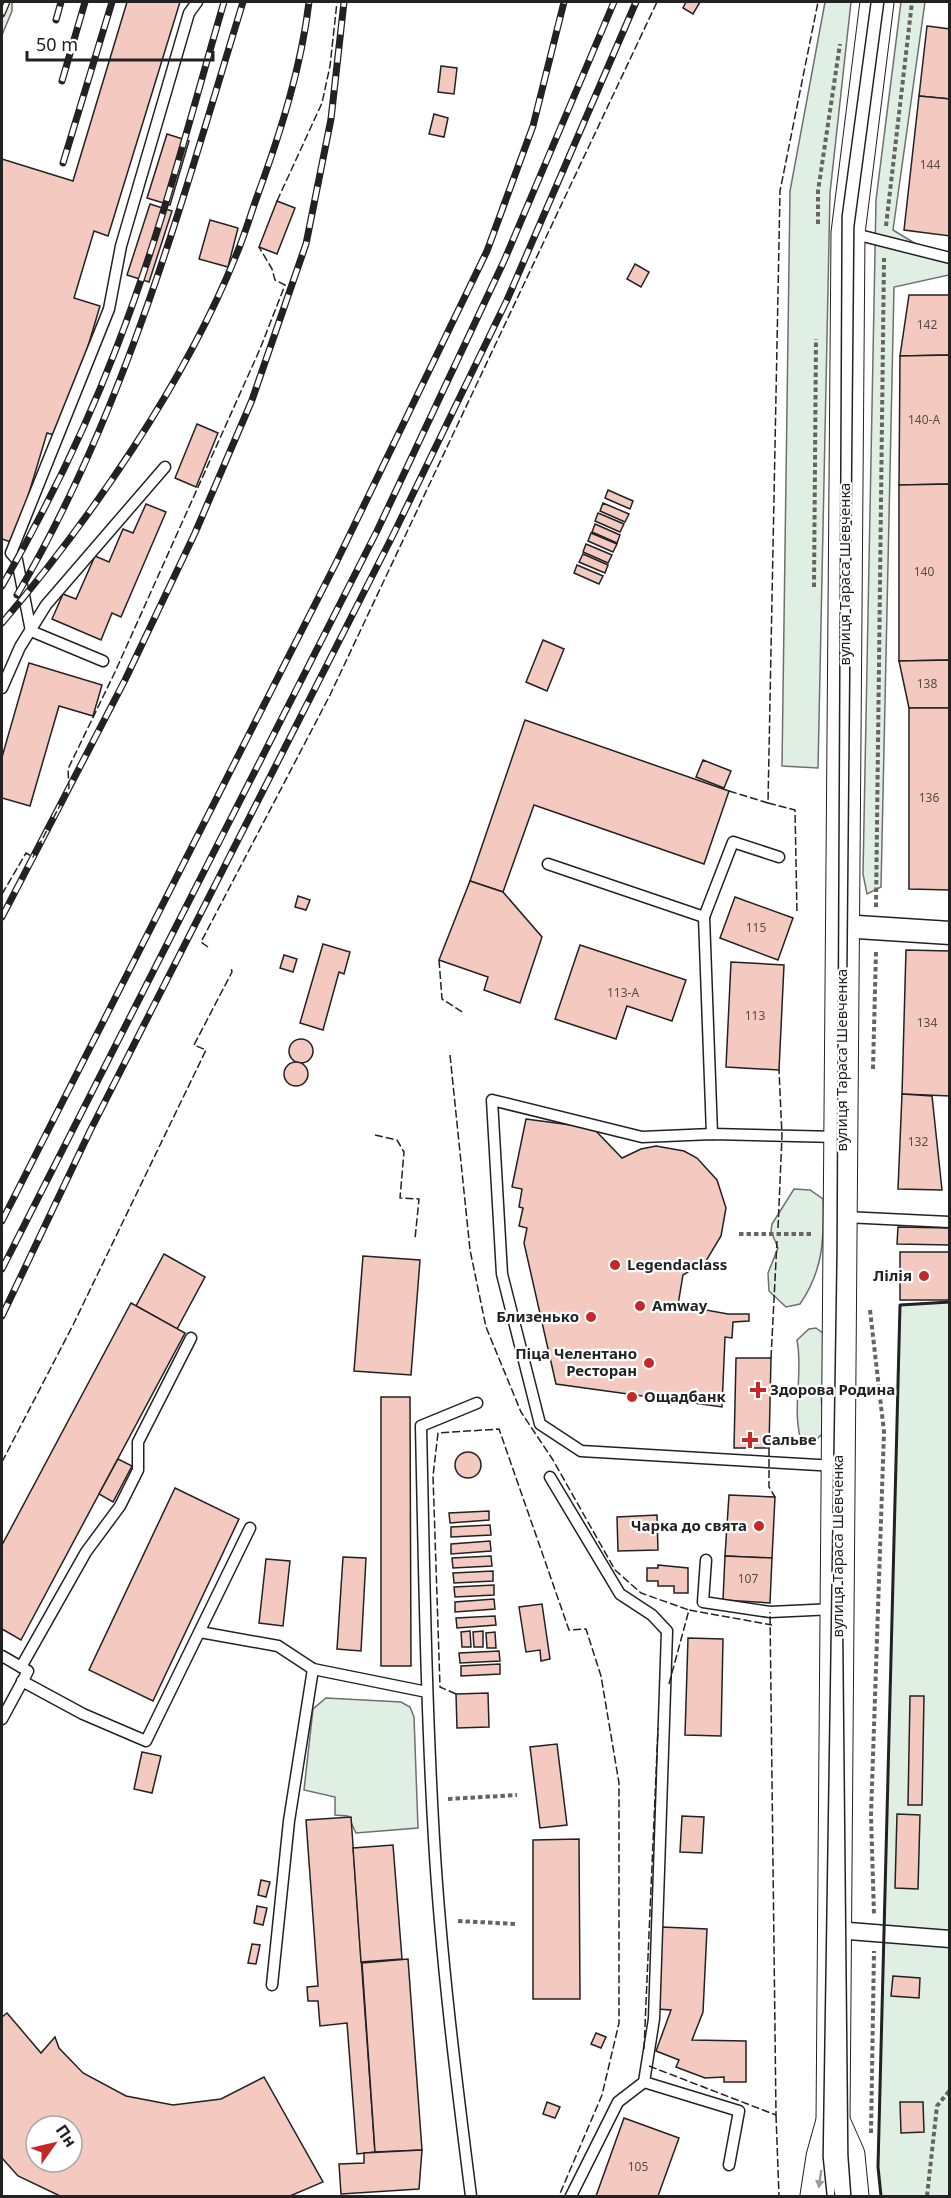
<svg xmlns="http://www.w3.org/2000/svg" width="951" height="2198" viewBox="0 0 951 2198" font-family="'Noto Sans',sans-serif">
	<rect width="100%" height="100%" fill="#fff"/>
	<g fill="#e0efe3" stroke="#6f6f6f" stroke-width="1.5">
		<path d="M2,2H12V11L2,35Z"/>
		<path d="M825,2H851L830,193L818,768L782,766L790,191Z"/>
		<path d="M901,2H925L893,230L949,264V275L894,287L881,887L867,894L863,874L876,200Z"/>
		<path d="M794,1189L810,1190L823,1199C824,1238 824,1269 800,1304L786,1307L769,1291L768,1273L778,1248L771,1231L772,1224Z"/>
		<path d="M949,1302V2196H881L878,2167L900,1305Z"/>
		<path d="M816,1328L827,1336L829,1360L821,1395L824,1432L811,1445L803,1446C790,1413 804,1375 797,1340L809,1329Z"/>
		<path d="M326,1698L401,1702L410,1707L414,1717L418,1828L356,1833L348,1816L335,1815V1797L304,1790L313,1709Z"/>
	</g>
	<g fill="#f3c9c0" stroke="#222" stroke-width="1.5" fill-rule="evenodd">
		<path d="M127,2H180L108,236L94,231L74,298L100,306L61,437L47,433L14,543L2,539V159L73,181Z"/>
		<path d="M686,2H700L693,14L683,8Z"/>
		<path d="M927,26L950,29V99L919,96Z"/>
		<path d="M441,66L457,68L454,94L438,92Z"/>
		<path d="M919,96L950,99V236L904,230Z"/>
		<path d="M434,114L448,118L444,137L429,134Z"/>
		<path d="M167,134L189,141L170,205L147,198Z"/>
		<path d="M277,201L295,208L277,254L259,247Z"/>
		<path d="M150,204L172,211L149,282L127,275Z"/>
		<path d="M210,220L238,228L228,267L199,259Z"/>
		<path d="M635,264L649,272L641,287L627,279Z"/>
		<path d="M909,295H950V355L900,356Z"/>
		<path d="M950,355V484L899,485L900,356Z"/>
		<path d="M197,424L218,433L196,487L175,478Z"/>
		<path d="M950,484V660L899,661V485Z"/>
		<path d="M608,490L633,501L630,509L605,498Z"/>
		<path d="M603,503L629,514L625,522L600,511Z"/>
		<path d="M146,504L166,512L121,617L112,613L101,640L52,619L63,594L76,599L95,556L109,562L123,529L133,533Z"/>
		<path d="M598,513L624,524L620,532L595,521Z"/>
		<path d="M595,524L620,535L617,543L592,532Z"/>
		<path d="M591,533L617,544L613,552L588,541Z"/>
		<path d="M586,544L612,555L608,563L583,552Z"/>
		<path d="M583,554L608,565L605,573L579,562Z"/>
		<path d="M577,565L603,576L599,584L574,573Z"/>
		<path d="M543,640L564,649L547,691L526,682Z"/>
		<path d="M950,660V708H909L899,661Z"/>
		<path d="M29,663L102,685L93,716L59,706L30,806L2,798V757Z"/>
		<path d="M909,708H950V890L909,889Z"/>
		<path d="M525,720L729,791L704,864L534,805L503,892L470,881Z"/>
		<path d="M703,760L731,771L724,788L696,777Z"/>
		<path d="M470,881L503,892L542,937L520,1003L484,990L488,977L439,960Z"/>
		<path d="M298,896L310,900L306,910L295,907Z"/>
		<path d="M735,897L793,918L778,960L720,938Z"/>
		<path d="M323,944L350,952L344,974L339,972L323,1030L300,1023Z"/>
		<path d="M580,945L686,980L672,1021L627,1006L616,1039L555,1019Z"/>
		<path d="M906,950L950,951V1096L902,1094Z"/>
		<path d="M284,955L297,959L293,972L280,968Z"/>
		<path d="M731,962L784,965L779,1070L726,1067Z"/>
		<circle cx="301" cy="1051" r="12"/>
		<circle cx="296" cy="1074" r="12"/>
		<path d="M902,1094L932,1096L942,1190L898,1189Z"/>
		<path d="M526,1119L593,1128L622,1158L641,1149L656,1146L684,1151L697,1158L717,1180L726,1208L721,1236L706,1261L683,1275L678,1305L728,1314H749V1321L733,1322L732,1338L725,1337L722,1407L556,1384L524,1243L527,1228L519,1226L523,1208L519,1207L522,1189L512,1187Z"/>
		<path d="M898,1227L950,1228V1245L897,1244Z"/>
		<rect x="900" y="1252" width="49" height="48"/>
		<path d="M164,1254L205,1277L177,1329L136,1306Z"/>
		<path d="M363,1256L420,1260L411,1375L354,1371Z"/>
		<path d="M131,1303L185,1333L21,1640L2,1629V1545Z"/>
		<path d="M736,1358H771L769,1448H734Z"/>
		<path d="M381,1397H410L411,1666H381Z"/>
		<circle cx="468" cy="1465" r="13"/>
		<path d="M118,1459L132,1466L113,1502L99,1494Z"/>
		<path d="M175,1488L239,1519L153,1701L89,1670Z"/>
		<path d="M729,1495L775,1497L772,1558L725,1556Z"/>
		<path d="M489,1511V1520L450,1523L449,1513Z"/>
		<path d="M657,1515L658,1550L618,1551L617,1517Z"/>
		<path d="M490,1525L491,1535L451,1537V1527Z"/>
		<path d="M490,1541L491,1551L451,1554V1544Z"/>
		<path d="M491,1556L492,1566L453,1568L452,1558Z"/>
		<path d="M725,1556L772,1558L770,1603L723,1600Z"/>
		<path d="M343,1557L366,1558L361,1651L337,1649Z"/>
		<path d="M266,1559L290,1561L283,1626L259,1623Z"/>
		<path d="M658,1565L688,1568V1593H674V1586H658V1581H647V1568H658Z"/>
		<path d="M493,1571V1581L454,1583L453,1573Z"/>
		<path d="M494,1585V1595L455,1597L454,1587Z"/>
		<path d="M494,1599L495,1609L455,1612V1602Z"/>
		<path d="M542,1604L550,1659L541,1661L540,1650L526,1652L519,1607Z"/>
		<path d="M495,1616L496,1625L457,1628L456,1618Z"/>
		<path d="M470,1631L471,1647H462L461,1632Z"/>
		<path d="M483,1631V1647H474L473,1632Z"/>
		<path d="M495,1632L496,1648H487L486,1633Z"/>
		<path d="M688,1638L723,1639L721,1736L685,1735Z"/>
		<path d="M499,1651L500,1661L460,1663L459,1653Z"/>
		<path d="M500,1664V1674L461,1676V1666Z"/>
		<path d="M488,1693L489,1727L457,1728L456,1694Z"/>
		<path d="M910,1696H924L922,1805H908Z"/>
		<path d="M557,1744L567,1825L540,1828L530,1747Z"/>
		<path d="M142,1752L161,1756L152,1793L134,1789Z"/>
		<path d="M897,1814L920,1815L918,1889L895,1888Z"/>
		<path d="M682,1816L704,1817L702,1853L680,1852Z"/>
		<path d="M351,1817L375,2152L357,2154L347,2023L320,2026L318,2001H308L307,1987L318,1986L306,1820Z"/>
		<path d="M579,1839L580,1999H533V1840Z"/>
		<path d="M393,1845L402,1959L361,1962L353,1848Z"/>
		<path d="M261,1880L270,1882L266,1897L258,1895Z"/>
		<path d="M257,1906L267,1908L263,1925L254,1923Z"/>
		<path d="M662,1927L707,1929L703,2012L692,2040L746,2041V2082H724V2077L705,2078L676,2067L679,2060L656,2051L671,2010L657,2009Z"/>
		<path d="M252,1944L260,1945L256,1964L248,1963Z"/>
		<path d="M408,1959L422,2150L375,2152L362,1963Z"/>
		<path d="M893,1976L920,1978L919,1998L891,1996Z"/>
		<path d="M7,2013L41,2053L55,2037L59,2048L83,2073L126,2096L173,2105L221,2099L264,2077L323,2182L290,2196H60L18,2176L2,2158V2017ZM36,2126H72V2162H36Z"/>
		<path d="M596,2033L606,2037L601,2048L591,2044Z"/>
		<path d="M547,2102L560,2107L555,2118L543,2114Z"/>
		<path d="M900,2102H923L924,2132L901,2133Z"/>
		<path d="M624,2118L679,2138L658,2196H596Z"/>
		<path d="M422,2150L419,2189L341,2194L339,2164L364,2163V2153Z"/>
	</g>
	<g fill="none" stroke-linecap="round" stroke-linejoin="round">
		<g stroke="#222" stroke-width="13">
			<g id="service">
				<path d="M851,233L950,258"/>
				<path d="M103,661L31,631L17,560L11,553L109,309L121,246L189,13L197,2"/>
				<path d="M2,688L20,647L46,605L165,467"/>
				<path d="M548,864L704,917L733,842L779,857"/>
				<path d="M704,917L712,1134"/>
				<path d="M845,1217L949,1222"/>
				<path d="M836,1466L581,1451L540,1424L502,1274L492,1100L642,1137L712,1134L838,1137"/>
				<path d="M550,1477L620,1594L652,1615L667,1631L654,2019L644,2082"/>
				<path d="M706,1560L703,1602L770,1612L834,1609"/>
				<path d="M200,1632L278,1646L313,1669L427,1692"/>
				<path d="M2,1656L28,1671L2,1719"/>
				<path d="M21,1667L86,1552L120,1506L138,1470V1442L191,1338"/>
				<path d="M22,1681L83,1714L146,1741L250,1528"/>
				<path d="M272,1985L289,1821L313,1669"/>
				<path d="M471,2196C456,2078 441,1959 434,1839C426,1702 424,1564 421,1426L477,1403"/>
				<path d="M571,2196L618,2102L644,2082L739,2111L729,2165"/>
			</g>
		</g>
		<g stroke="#222" stroke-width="19">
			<path id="pedestrian" d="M836,1930L950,1939"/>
		</g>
		<g stroke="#222" stroke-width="25">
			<path id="minor" d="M842,926L950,933"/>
		</g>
		<g stroke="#222" stroke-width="35">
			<g id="primary">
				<path d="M833,2121L848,2155L852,2196"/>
				<path d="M817,2196L823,2157L833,2121L848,233L877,2"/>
			</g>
		</g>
		<g stroke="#646464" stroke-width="4" stroke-dasharray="4.5 3" stroke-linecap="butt">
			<path d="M818,224V191L840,44"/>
			<path d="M886,226L912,2"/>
			<path d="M814,587L816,339"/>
			<path d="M876,907L884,258"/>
			<path d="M873,1069L876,951"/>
			<path d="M739,1234H813"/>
			<path d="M870,1310L884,1432L871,1815L874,1914"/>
			<path d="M448,1799L517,1795"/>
			<path d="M458,1921L517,1924"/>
			<path d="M871,2133L874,1951"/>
			<path d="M927,2196L937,2106L950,2090"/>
		</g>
		<use href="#service" stroke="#fff" stroke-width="10"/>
		<use href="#pedestrian" stroke="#fff" stroke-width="16"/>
		<use href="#minor" stroke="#fff" stroke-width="22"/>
		<use href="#primary" stroke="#fff" stroke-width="33"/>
		<g stroke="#222" stroke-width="1.5">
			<path d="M847,967L854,227L884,2"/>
			<path d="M842,1546L848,2155L851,2196"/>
			<path d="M827,2196L823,2157L837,1251L842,216L871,2"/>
		</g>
		<g stroke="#222" stroke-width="7">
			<g id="rail">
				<path d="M2,14L7,2"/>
				<path d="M56,20L61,2"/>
				<path d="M62,81L85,2"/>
				<path d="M63,163L112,2"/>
				<path d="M2,586C45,511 85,430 116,349C160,236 190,118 224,2"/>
				<path d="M17,595C125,412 181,204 243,2"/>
				<path d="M2,623C91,519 186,381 237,253C245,234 251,213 258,194C281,131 301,68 309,2"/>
				<path d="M2,917L125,680L195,533L252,400L306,244L331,119L344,2"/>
				<path d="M2,1221L336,563L487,251L533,126L564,2"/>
				<path d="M2,1269L377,531L504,261L614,2"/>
				<path d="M2,1316L90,1131L393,535L507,300L636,2"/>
			</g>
		</g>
		<use href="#rail" stroke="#fff" stroke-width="4.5" stroke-dasharray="14" stroke-linecap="butt"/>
		<g stroke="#222" stroke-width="1.5" stroke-dasharray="8 3" stroke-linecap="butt">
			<path d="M277,201L322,103L330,66L337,2"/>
			<path d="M729,791L768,803L780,191L818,2"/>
			<path d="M768,803L795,810L797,913"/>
			<path d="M2,894L26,853L33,857L69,788L68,769L115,672L260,349L285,285L275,280L272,269L259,247"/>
			<path d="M208,947L201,942L330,695L657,2"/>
			<path d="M439,960L442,999L464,1013"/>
			<path d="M450,1055L470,1250L486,1327L521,1412L553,1460L615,1570L641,1593L689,1610"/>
			<path d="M375,1135L397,1140L404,1152L400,1198L419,1199L415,1239"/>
			<path d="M778,1228L782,1136L779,1070"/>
			<path d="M771,1358L777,1241"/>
			<path d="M769,1448V1487L775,1497"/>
			<path d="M2,1462L73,1325L206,1050L194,1045L232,972L231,967"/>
			<path d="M669,1684L689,1610L772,1625"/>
			<path d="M456,1694L440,1687L433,1476L438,1433L499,1429L569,1630L586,1629L601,1676L619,1783V2023L602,2095L559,2196"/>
			<path d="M644,2049L658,1728"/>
			<path d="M649,2066L776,2115L770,1612"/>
			<path d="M776,2115L779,2196"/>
		</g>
		<path stroke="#222" stroke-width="3" d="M881,2196L878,2167L900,1305L950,1302"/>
	</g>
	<defs><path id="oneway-solid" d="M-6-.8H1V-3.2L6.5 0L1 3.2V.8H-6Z" transform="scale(1.5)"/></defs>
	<use fill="#9c9c9c" href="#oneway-solid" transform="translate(820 2179) rotate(98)"/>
	<g fill="#c62828" stroke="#fff" stroke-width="2">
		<circle cx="615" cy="1265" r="6"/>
		<circle cx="924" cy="1276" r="6"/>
		<circle cx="640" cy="1306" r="6"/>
		<circle cx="591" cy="1317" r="6"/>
		<circle cx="649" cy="1363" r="6"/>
		<path d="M755 1381h6v6h6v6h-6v6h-6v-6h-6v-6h6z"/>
		<circle cx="632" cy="1397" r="6"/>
		<path d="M747 1431h6v6h6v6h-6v6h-6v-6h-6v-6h6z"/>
		<circle cx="759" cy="1526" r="6"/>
	</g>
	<g text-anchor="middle" stroke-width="4.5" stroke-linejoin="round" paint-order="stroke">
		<g font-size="12" fill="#564c4a">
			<text x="930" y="169">144</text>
			<text x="927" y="329">142</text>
			<text x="924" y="424">140-А</text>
			<text x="924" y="576">140</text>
			<text x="927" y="688">138</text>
			<text x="929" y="802">136</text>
			<text x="756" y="932">115</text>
			<text x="623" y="997">113-А</text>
			<text x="755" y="1020">113</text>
			<text x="927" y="1027">134</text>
			<text x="918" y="1146">132</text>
			<text x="748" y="1583">107</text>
			<text x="638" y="2171">105</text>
		</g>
		<g font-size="15" fill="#222" stroke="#fff">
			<text transform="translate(845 574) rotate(-90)" y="5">вулиця Тараса Шевченка</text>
			<text transform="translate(842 1060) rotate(-90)" y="5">вулиця Тараса Шевченка</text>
			<text transform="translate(838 1546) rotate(-90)" y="5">вулиця Тараса Шевченка</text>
		</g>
		<g font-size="15" font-weight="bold" fill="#222" stroke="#fff" text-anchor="start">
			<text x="627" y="1270">Legendaclass</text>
			<text x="912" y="1281" text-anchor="end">Лілія</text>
			<text x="652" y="1311">Amway</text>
			<text x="579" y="1322" text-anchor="end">Близенько</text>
			<text x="637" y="1359" text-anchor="end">Піца Челентано<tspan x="637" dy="17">Ресторан</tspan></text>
			<text x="770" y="1395">Здорова Родина</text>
			<text x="644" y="1402">Ощадбанк</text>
			<text x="762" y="1445">Сальве</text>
			<text x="747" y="1531" text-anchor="end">Чарка до свята</text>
		</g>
	</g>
	<rect width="951" height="2198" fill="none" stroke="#222222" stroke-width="6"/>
	<g transform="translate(54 2144) rotate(56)"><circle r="28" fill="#ffffff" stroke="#a7a7a7" stroke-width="1.5"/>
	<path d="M0-4.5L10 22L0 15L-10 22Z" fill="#c62828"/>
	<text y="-9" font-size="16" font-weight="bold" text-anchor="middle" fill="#222222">Пн</text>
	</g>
	<path d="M27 51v9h186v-9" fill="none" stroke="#222222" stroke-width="3"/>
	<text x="36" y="51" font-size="18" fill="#222222" stroke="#ffffff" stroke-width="4.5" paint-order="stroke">50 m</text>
</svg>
